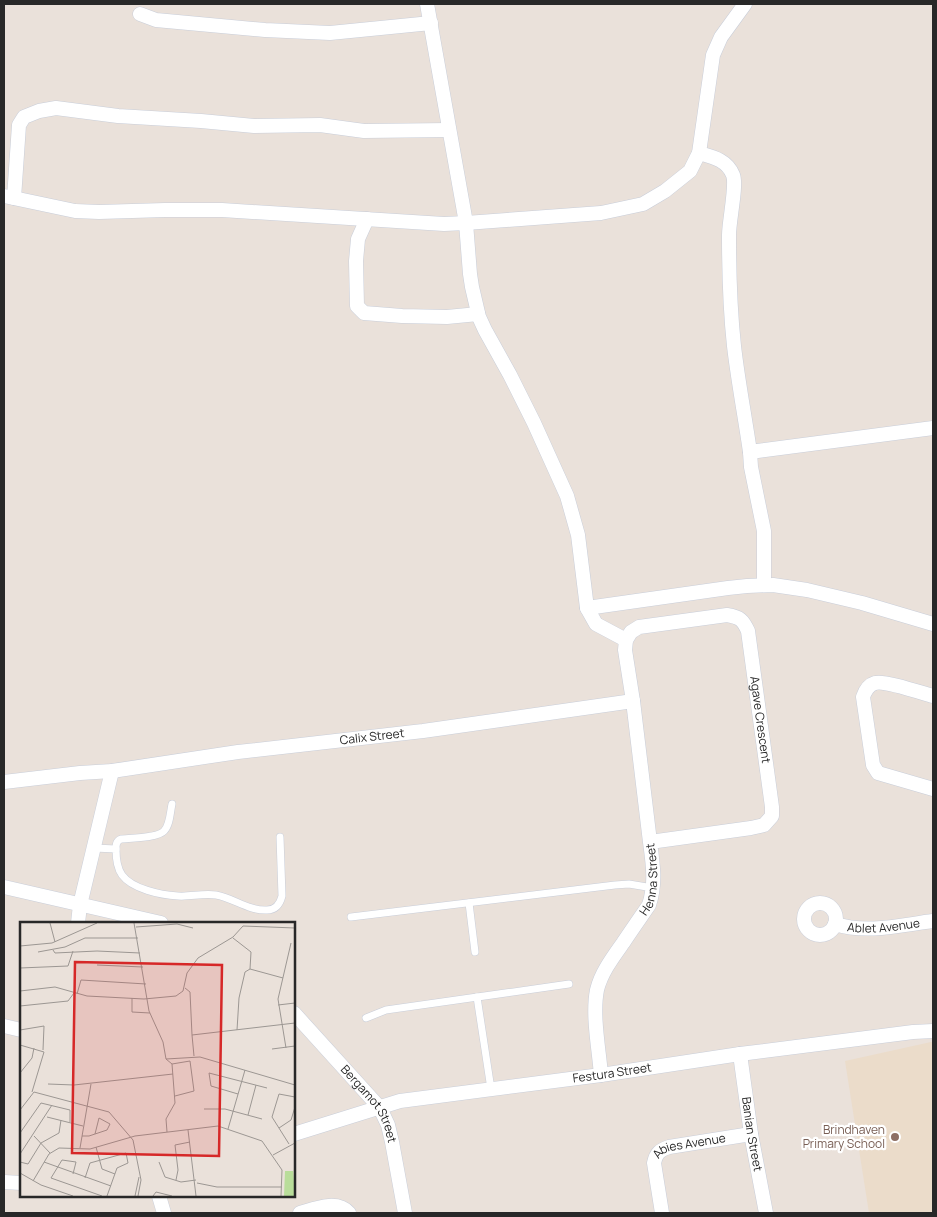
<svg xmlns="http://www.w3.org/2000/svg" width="937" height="1217" viewBox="0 0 937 1217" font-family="Manrope,sans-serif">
	<rect width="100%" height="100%" fill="#eae1da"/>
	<path fill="#ebdcca" d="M931,1042H933V1213H869L845,1061Z"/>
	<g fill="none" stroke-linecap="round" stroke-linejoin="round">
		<g stroke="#c9ced9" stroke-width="8">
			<g id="lane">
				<path d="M94,848L116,849C116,857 117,868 122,875C132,889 161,895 178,896C190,897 203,893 216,895C233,898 249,911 267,910C276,910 280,904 282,896L280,837"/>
				<path d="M116,849C116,845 116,841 121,839C130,838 158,838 164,831C170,825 170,813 172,804"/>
				<path d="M469,903L475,952"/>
				<path d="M351,917L615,885L629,884L653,888"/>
				<path d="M477,997L491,1089"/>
				<path d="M366,1018L386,1010L569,984"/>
			</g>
		</g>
		<g stroke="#c9ced9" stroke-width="15">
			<g id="street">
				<path d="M427,4L463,206L466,223L470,274L472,287L479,317L485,330L510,375L534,423L567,496L578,535L587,608L596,624L626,640"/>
				<path d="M140,14L156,20L265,30L330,33L431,23"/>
				<path d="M699,153C713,157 727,160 733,175C737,185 729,221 729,235C729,272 730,309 734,346C738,381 745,417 750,452L933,428"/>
				<path d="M4,196L75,211L99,212L165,210H222L444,224L466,223L601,213L643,204L665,191L690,171L699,153L713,55L721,37L745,4"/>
				<path d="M14,198L19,125L24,117L39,111L56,108L118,116L201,121L254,126L320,125L364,131L449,130"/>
				<path d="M367,219L358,239L356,261L357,306L364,313L402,316L447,317L478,314"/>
				<path d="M750,452L751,467L764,531V585"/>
				<path d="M587,608L728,588L747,586L773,585L807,590L862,603L933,624"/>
				<path d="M933,696C922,693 884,680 875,683C868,685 865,691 863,697L873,765L878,773L933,789"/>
				<path id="s1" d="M4,782L80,773L112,771L238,752L423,731L633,701"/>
				<path d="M4,887L161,923"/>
				<circle cx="820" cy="919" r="16"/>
				<path d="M78,923L80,905L112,771"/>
				<path id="s2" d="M835,924C867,934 901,925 933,921"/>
				<path id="s3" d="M294,1013L380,1108L388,1125L392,1142L405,1213"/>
				<path d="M4,1026L21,1030"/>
				<path id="s4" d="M740,1054L751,1134L766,1213"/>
				<path id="s5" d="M601,1075C599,1049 592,1015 597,990C601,973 613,957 623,943C631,931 640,918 649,905C656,884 653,864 650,842L633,701L625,650L626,640L631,632L639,627L727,615C740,617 743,620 748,631L772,807V816L764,825L751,828L650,842"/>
				<path id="s6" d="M294,1134L400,1101L601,1075L740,1054L913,1032L933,1031"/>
				<path d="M4,1182L21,1183"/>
				<path d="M159,1196L164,1213"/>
				<path d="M300,1213C314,1209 337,1199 349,1213"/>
				<path id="s7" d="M662,1213L654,1163C656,1153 660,1150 669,1147L751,1134"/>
			</g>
		</g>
		<use href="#lane" stroke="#fff" stroke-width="7"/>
		<use href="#street" stroke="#fff" stroke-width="14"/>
	</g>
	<circle fill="#8d6e63" stroke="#fff" stroke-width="2" cx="895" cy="1137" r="5"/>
	<g text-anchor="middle" stroke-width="4.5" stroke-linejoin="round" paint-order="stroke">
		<g font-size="12" fill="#282828" stroke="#fff">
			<text dy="4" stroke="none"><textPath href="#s5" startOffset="678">Agave Crescent</textPath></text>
			<text dy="4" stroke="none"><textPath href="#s1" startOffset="371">Calix Street</textPath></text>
			<text dy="4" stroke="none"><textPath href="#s5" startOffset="211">Henna Street</textPath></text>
			<text dy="4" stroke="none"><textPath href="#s2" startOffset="49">Ablet Avenue</textPath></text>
			<text dy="4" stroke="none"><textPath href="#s6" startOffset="325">Festura Street</textPath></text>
			<text dy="4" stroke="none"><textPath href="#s3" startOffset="119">Bergamot Street</textPath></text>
			<text dy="4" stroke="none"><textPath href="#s4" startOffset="81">Banian Street</textPath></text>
			<text dy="4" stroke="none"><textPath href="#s7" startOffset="94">Abies Avenue</textPath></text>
		</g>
		<g font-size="12" fill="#785e54" stroke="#fff" text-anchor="end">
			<text x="885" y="1134">Brindhaven<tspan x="885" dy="14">Primary School</tspan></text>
		</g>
	</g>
	<g transform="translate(20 922)">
		<rect width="275" height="275" fill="#eae1da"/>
		<path d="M273,246L275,274H264L265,249H273Z" fill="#b9dd9a"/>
		<path fill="none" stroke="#9c9793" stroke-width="1" d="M30,1L35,20M114,1L129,89L143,120L146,137L152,142M116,5L157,2L173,6M213,16L231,30L230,47L263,56M0,24L32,21L77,1M33,28L35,31L77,29L120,31M18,30L45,25L65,16H118M77,43L123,45M0,46L48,44L53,29M165,66L170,70L172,113L275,101M0,69L35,65L67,74L124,77L156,74L163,69L167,51L178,36L213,15L223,4L275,6M57,72L61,58L126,62M112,76V90L130,91M258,83L275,81M0,84L48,79L54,71M0,108L24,104L23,128M217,108L219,76L225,50L230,47M172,113L174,134M0,123L24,130L12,170M266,126L258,77L271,21M252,127L275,124M146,137L180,135L275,163M152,142L170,139L174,169L155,174M0,151L12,136L14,126M28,162L54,163L153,152M218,172L191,164L189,151L247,166M184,187H205L242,197M0,188L14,170L89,190L113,218L121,258L118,274M228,193L236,163M27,195L63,204M259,206L271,198L275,185M208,207L225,148M168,208L176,274M147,210L146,197L155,181L152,142M0,211L21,181L50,188V200M14,214L30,231M62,214H69L87,208L90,202L79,196L75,212M269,222L252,195L259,172L275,175M76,225L82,247L95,252M60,226L71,162M0,232L32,183M253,233L275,221M0,240L8,242L21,221L39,211L41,198M24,240L91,264M139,240L145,255L161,260L176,258M0,251L21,263L53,274M53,252L56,240L42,238L31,256L82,274M65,256L70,241L106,231L108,241L97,246L87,274M156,258L158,248L155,223L170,220M13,259L29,232L39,226L70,227L115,214L198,204L242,219L262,248L261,274M177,261L197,265H262M115,274L119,255M133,274L136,270L152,274"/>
		<path fill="#d62828" fill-opacity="0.15" stroke="#d62828" stroke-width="2.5" d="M55,40L202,43L199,234L52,231Z"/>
		<rect width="275" height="275" fill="none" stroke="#282828" stroke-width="2.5"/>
	</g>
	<rect width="937" height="1217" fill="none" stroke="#282828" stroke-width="10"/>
</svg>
